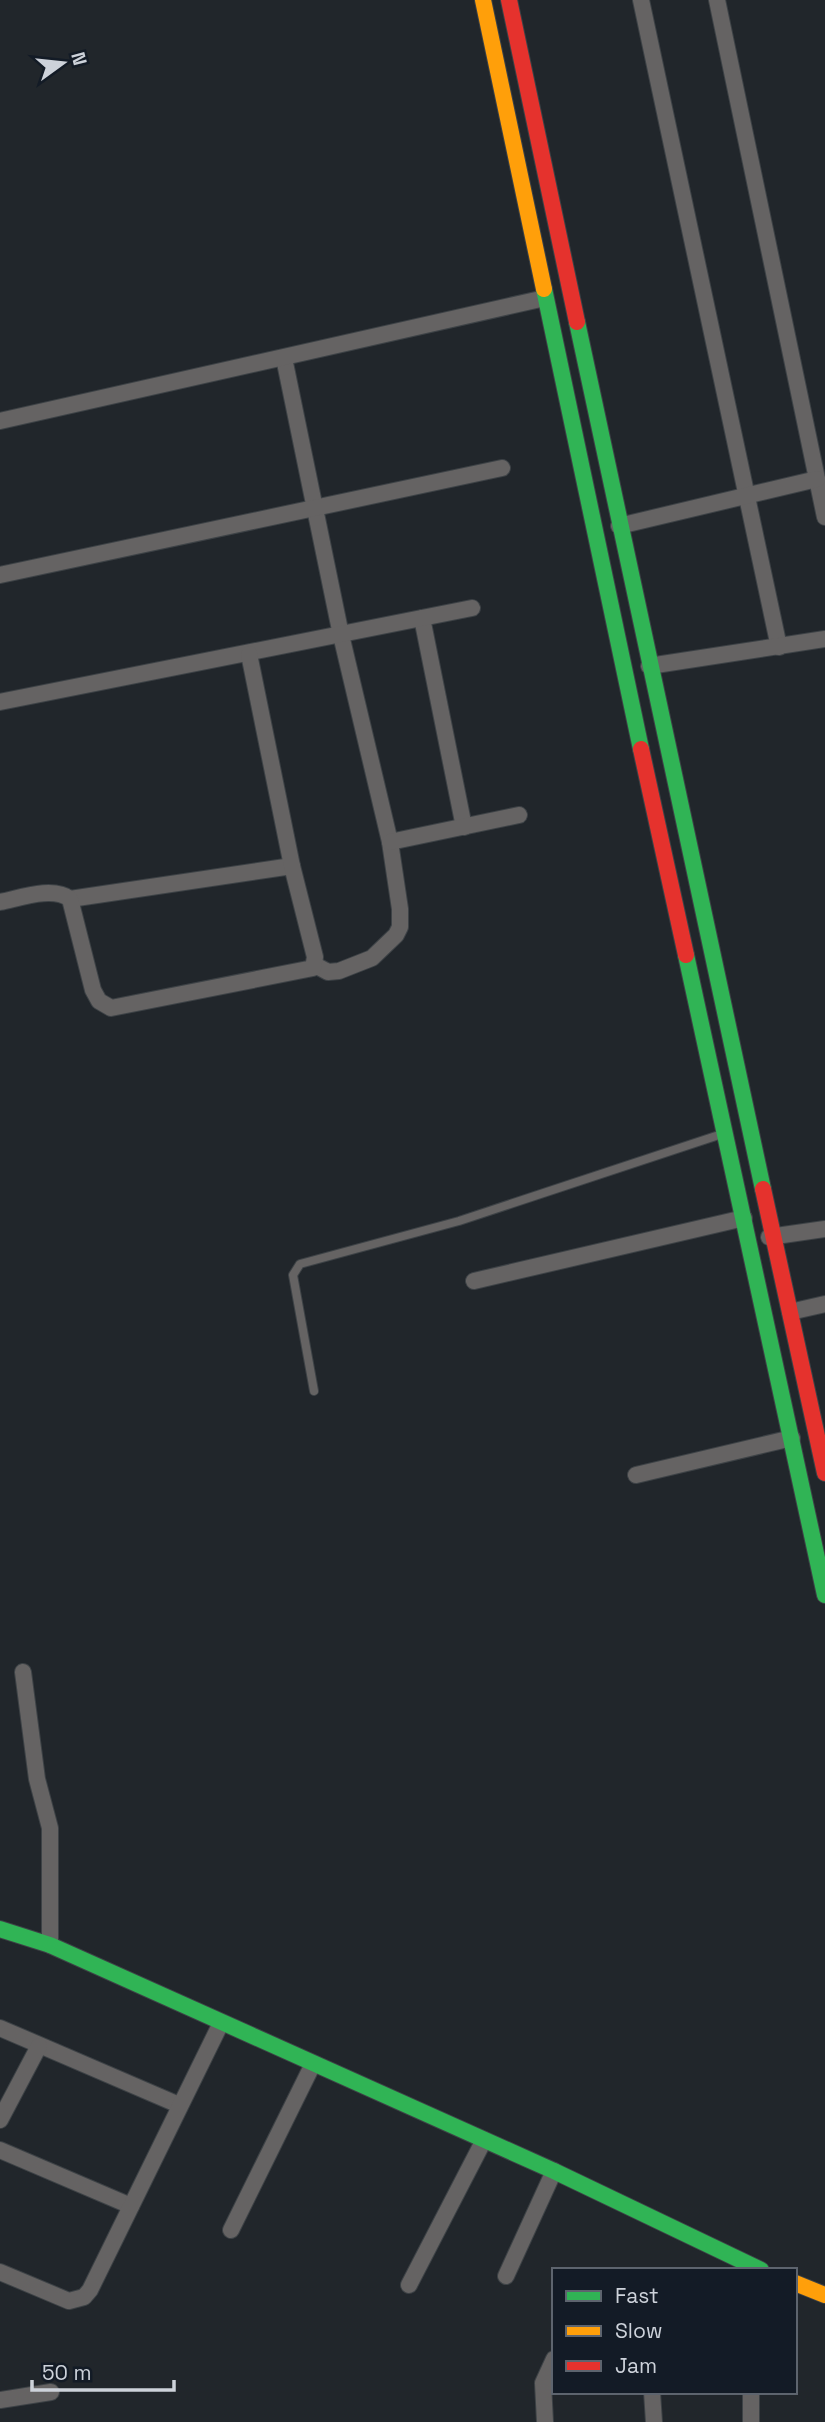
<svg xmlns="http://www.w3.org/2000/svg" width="825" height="2422" viewBox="0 0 825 2422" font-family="'Space Grotesk',sans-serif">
	<rect width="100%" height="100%" fill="#21262b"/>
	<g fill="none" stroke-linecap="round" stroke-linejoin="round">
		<g stroke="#3d4246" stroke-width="10">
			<path id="lane" d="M314,1391L293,1275L300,1264L459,1221L719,1135"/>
		</g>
		<g stroke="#3d4246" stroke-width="18">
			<g id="street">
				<path d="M641,0L779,647"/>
				<path d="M717,0L825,517"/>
				<path d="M284,358L341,635L390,842L400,909V927L396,935L372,958L339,971L328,972L315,965"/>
				<path d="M0,421L545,298"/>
				<path d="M619,526L817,479"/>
				<path d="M0,575L502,468"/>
				<path d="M422,618L464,827"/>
				<path d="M649,666L825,639"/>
				<path d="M0,702L472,608"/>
				<path d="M390,842L519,815"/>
				<path d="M70,899L292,866"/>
				<path d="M0,902C20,898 53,886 70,899L93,990L99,1001L111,1008L313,968L315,957L292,866L249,654"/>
				<path d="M769,1237L825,1229"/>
				<path d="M474,1281L744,1218"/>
				<path d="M790,1312L825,1304"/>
				<path d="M636,1475L792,1438"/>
				<path d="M23,1672L37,1779L50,1828V1945"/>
				<path d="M0,2028L179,2105"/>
				<path d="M0,2120L39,2046"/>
				<path d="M0,2150L131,2206"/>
				<path d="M231,2230L313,2064"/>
				<path d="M0,2272L69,2301L84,2297L90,2290L221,2023"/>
				<path d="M506,2276L554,2171"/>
				<path d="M409,2285L484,2140"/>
				<path d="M652,2392L654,2422"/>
				<path d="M751,2392V2422"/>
				<path d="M0,2400L51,2392"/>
				<path d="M545,2422L543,2383L554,2359"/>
			</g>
		</g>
		<g stroke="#3d4246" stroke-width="18">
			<g id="fast">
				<path d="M544,289L641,749"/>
				<path d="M577,322L763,1189"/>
				<path d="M686,955L825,1595"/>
				<path d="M0,1929L50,1945L554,2171L761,2270"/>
			</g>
		</g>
		<g stroke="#3d4246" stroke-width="18">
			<g id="slow">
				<path d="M483,0L544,289"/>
				<path d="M795,2283L825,2295"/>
			</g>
		</g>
		<g stroke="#3d4246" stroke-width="18">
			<g id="jam">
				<path d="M509,0L577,322"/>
				<path d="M641,749L686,955"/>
				<path d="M763,1189L825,1473"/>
			</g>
		</g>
		<use href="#lane" stroke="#656363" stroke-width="8"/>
		<use href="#street" stroke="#656363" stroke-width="16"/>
		<use href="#fast" stroke="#30b455" stroke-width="16"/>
		<use href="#slow" stroke="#ff9f0a" stroke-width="16"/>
		<use href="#jam" stroke="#e5322d" stroke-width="16"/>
	</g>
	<rect x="552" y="2268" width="245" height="126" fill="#131b26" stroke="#5d646e" stroke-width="2"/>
	<rect x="566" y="2291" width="35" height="10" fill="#30b455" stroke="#5d646e" stroke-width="2"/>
	<text x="615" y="2303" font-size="21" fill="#cdd2da">Fast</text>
	<rect x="566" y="2326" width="35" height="10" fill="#ff9f0a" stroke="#5d646e" stroke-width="2"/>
	<text x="615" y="2338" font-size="21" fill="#cdd2da">Slow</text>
	<rect x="566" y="2361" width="35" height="10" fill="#e5322d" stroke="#5d646e" stroke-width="2"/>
	<text x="615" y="2373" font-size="21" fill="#cdd2da">Jam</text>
	<g transform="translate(63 63) rotate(75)" stroke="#131b26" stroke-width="5" paint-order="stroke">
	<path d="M0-5L12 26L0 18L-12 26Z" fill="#cdd2da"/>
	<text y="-10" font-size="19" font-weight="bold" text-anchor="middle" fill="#cdd2da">N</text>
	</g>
	<path d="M32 2380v10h142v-10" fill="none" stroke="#cdd2da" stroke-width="3.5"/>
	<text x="42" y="2380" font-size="21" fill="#cdd2da" stroke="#131b26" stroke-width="5" paint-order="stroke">50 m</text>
</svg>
